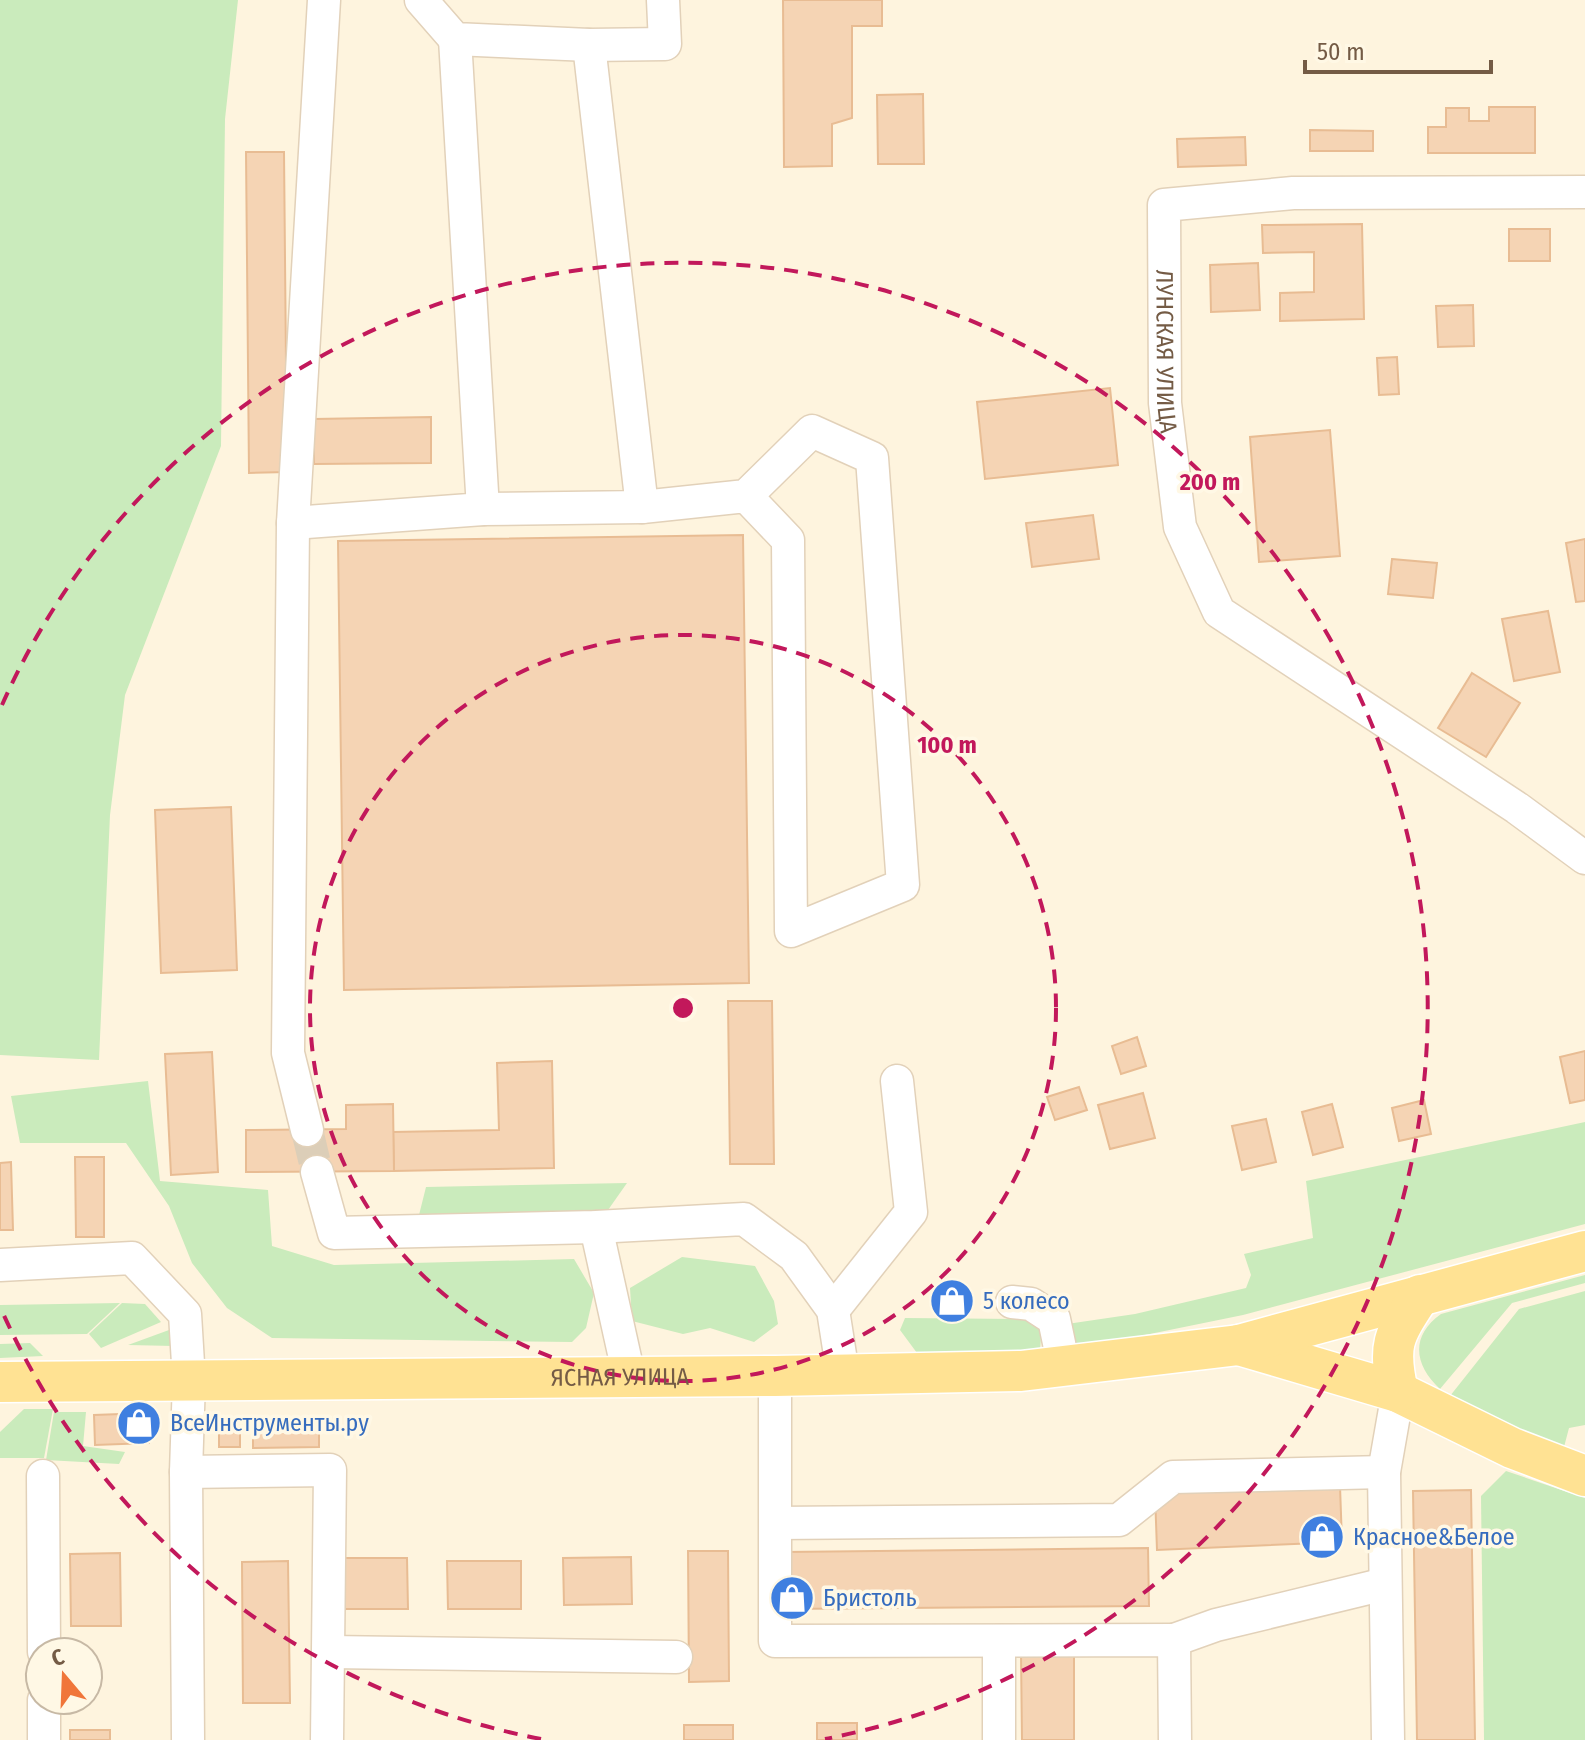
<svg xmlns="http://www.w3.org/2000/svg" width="1585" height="1740" viewBox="0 0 1585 1740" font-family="'Fira Sans Condensed',sans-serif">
	<rect width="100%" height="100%" fill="#fef4de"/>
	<g fill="#caebbc">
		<path d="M0,0H238L225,119L221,446L125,695L110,815L99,1060L0,1055Z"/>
		<path d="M148,1081L160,1181L268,1190L272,1246L334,1265L574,1259L594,1293L586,1328L572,1342L272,1338L227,1308L192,1263L169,1206L126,1143H20L11,1096Z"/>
		<path d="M1585,1122V1224L1243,1315L1091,1346L1067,1341V1324L1135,1314L1246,1288L1251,1275L1244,1254L1313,1238L1306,1181Z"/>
		<path d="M627,1183L608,1210L419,1215L426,1187Z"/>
		<path d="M682,1257L755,1266L774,1301L778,1324L754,1342L710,1328L683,1334L632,1321L630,1288Z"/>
		<path d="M1585,1275V1283L1512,1303L1440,1389C1414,1365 1410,1336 1441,1314Z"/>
		<path d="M1585,1291V1425L1569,1428L1564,1447L1469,1408L1450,1396L1519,1309Z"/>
		<path d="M120,1303L87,1334L0,1335V1305Z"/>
		<path d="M122,1303L145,1304L161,1322L101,1348L89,1334Z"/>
		<path d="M905,1318L1030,1319C1043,1328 1041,1336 1040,1351L917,1353L900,1330Z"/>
		<path d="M169,1330L174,1346L128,1345Z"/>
		<path d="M30,1343L43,1356L0,1358V1344Z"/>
		<path d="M24,1409H53L44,1458H0V1432Z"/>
		<path d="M54,1412H86L83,1446L125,1452L119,1464L46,1460Z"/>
		<path d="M1506,1471L1585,1498V1740H1484L1481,1496Z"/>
	</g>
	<g fill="#f5d4b4" stroke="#e8bc93" stroke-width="2">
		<path d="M783,0H882V26H852V118L832,124V166L784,167Z"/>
		<path d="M923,94L924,164H878L877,95Z"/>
		<path d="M1489,107H1535V153H1428V127H1446V108H1469V121H1489Z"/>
		<path d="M1310,130L1373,131V151H1310Z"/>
		<path d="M1245,137L1246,165L1178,167L1177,139Z"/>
		<path d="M246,152H284L287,472L249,473Z"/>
		<path d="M1362,224L1364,319L1280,321V293L1314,292V252L1263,253L1262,225Z"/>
		<rect x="1509" y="229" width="41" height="32"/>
		<path d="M1258,263L1260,310L1211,312L1210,265Z"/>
		<path d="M1473,305L1474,346L1438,347L1436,306Z"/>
		<path d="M1397,357L1399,394L1379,395L1377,358Z"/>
		<path d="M1110,388L1118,465L985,479L977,402Z"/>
		<path d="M431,417V463L314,464V419Z"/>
		<path d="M1330,430L1340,556L1259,562L1250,437Z"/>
		<path d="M1093,515L1099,559L1032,567L1026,523Z"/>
		<path d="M743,535L749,983L344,990L338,541Z"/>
		<path d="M1585,539V601L1576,602L1566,543Z"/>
		<path d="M1392,559L1437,563L1433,598L1388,594Z"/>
		<path d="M1548,611L1560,672L1514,681L1502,619Z"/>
		<path d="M1472,673L1520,703L1486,757L1438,728Z"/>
		<path d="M231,807L237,970L161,973L155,810Z"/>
		<path d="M728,1001H772L774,1164H730Z"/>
		<path d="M1137,1037L1146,1066L1121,1074L1112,1046Z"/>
		<path d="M1585,1051V1100L1570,1103L1560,1057Z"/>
		<path d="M212,1052L218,1172L171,1175L165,1054Z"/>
		<path d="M552,1061L554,1168L394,1171L393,1132L499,1130L497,1063Z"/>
		<path d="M1079,1087L1087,1110L1055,1120L1047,1097Z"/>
		<path d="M1143,1093L1155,1138L1110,1149L1098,1105Z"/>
		<path d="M1424,1100L1431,1134L1399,1141L1392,1108Z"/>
		<path d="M393,1104L394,1171L246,1172V1130L346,1129V1105Z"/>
		<path d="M1332,1104L1343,1147L1313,1155L1302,1112Z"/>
		<path d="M1266,1119L1276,1162L1242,1170L1232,1126Z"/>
		<path d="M75,1157H104V1237H76Z"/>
		<path d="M11,1162L13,1230H0V1163Z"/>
		<path d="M148,1413L149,1443L95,1445L94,1415Z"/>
		<path d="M319,1426V1447L253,1448V1427Z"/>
		<path d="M240,1428V1447H219V1429Z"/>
		<path d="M1340,1486L1342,1542L1157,1550L1155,1494Z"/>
		<path d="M1471,1490L1475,1740H1417L1413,1491Z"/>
		<path d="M1148,1548L1149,1606L785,1609V1552Z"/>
		<path d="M688,1551H728L729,1681L689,1682Z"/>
		<path d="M120,1553L121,1626H71L70,1554Z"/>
		<path d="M631,1557L632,1604L564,1605L563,1558Z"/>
		<path d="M339,1558H407L408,1609H339Z"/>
		<path d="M288,1561L290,1703H243L242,1562Z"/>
		<path d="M447,1561H521V1609H448Z"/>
		<path d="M1074,1653V1740H1022L1021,1654Z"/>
		<rect x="817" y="1723" width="40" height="17"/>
		<rect x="684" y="1725" width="49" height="15"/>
		<rect x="70" y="1730" width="40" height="10"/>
	</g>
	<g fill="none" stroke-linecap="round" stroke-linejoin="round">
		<path stroke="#dcceb8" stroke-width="32" stroke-dasharray="32 16" stroke-linecap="butt" d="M307,1130L317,1172"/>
		<g stroke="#e2d1b9" stroke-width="35">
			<g id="minor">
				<path d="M421,0L455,39L589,45L665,44L663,0"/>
				<path id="s1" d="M1585,192L1293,193L1164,205L1165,403L1180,527L1219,612L1517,808L1585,858"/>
				<path d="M642,507L746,496L812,431L872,458L903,885L791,931L788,540L746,496"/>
				<path d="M483,509L642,507L589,45"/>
				<path d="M293,523L483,509L455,39"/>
				<path d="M307,1130L288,1053L293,523L324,0"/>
				<path d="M317,1172L334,1233L596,1227L744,1219L794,1256L833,1310L843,1374"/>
				<path d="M596,1227L629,1376"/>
				<path d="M0,1265L132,1258L185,1314L189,1380L186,1472L188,1740"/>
				<path d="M1012,1302L1031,1304L1054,1319L1064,1367"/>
				<path d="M833,1310L911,1212L897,1081"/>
				<path d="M775,1376V1641L1174,1640L1175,1740"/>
				<path d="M186,1472L330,1470L327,1740"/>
				<path d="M43,1476L44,1652"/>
				<path d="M776,1523L1119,1520L1173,1477L1384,1472"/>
				<path d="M1174,1640L1216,1625L1385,1584"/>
				<path d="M999,1641V1740"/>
				<path d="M330,1652L676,1657"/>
				<path d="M44,1700V1740"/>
				<path d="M1388,1740L1384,1472L1398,1392"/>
			</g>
		</g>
		<g stroke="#fff" stroke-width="43">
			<g id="major">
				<path d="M1239,1345L1398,1392L1512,1448L1585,1476"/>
				<path id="s2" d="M0,1382L775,1376L1021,1371L1239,1345L1585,1251"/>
				<path d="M1398,1392C1387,1343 1394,1335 1420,1295"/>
			</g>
		</g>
		<use href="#minor" stroke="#fff" stroke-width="32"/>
		<use href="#major" stroke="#ffe293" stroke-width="40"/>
	</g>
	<g fill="none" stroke="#c2185b" stroke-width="4" stroke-dasharray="14 10">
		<circle cx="683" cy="1008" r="373"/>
		<path d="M541 1739A745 745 0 0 1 2 1311M2 705A745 745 0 1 1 825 1739"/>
	</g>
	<defs>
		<g id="shop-disc" transform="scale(2.3)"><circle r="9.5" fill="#3f7fe0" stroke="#fff8e5"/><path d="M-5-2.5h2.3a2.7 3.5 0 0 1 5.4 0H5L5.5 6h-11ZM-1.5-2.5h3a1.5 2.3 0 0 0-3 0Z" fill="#fff"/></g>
	</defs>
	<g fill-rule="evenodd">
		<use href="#shop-disc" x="952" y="1301"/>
		<use href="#shop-disc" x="139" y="1423"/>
		<use href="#shop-disc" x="1322" y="1537"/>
		<use href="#shop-disc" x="792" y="1598"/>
	</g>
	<g text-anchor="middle" stroke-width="7" stroke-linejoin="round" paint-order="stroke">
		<g font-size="24" fill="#745b45" stroke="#fff8e5">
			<text dy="8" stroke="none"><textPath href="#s1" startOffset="568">ЛУНСКАЯ УЛИЦА</textPath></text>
			<text dy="8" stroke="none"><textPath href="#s2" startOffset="620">ЯСНАЯ УЛИЦА</textPath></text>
		</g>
		<g font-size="24" fill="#366cbe" stroke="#fff8e5" text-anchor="start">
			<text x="983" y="1309">5 колесо</text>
			<text x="170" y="1431">ВсеИнструменты.ру</text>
			<text x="1353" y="1545">Красное&amp;Белое</text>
			<text x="823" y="1606">Бристоль</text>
		</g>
	</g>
	<circle cx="683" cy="1008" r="12" fill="#c2185b" stroke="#fff8e5" stroke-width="4"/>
	<g font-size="24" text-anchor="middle" font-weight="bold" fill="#c2185b" stroke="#fff8e5" stroke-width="7" stroke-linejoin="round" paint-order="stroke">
		<text x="1210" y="490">200 m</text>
		<text x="947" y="753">100 m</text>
	</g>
	<g transform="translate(64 1676) rotate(341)"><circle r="38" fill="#fff8e5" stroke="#c7b9a5" stroke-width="2"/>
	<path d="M0-6L14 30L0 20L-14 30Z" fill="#f0763a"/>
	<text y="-12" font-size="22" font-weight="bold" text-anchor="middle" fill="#745b45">С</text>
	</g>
	<path d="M1305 60v12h186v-12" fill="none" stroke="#745b45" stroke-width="4"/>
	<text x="1317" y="60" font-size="24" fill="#745b45" stroke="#fff8e5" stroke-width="6" paint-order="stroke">50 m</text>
</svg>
